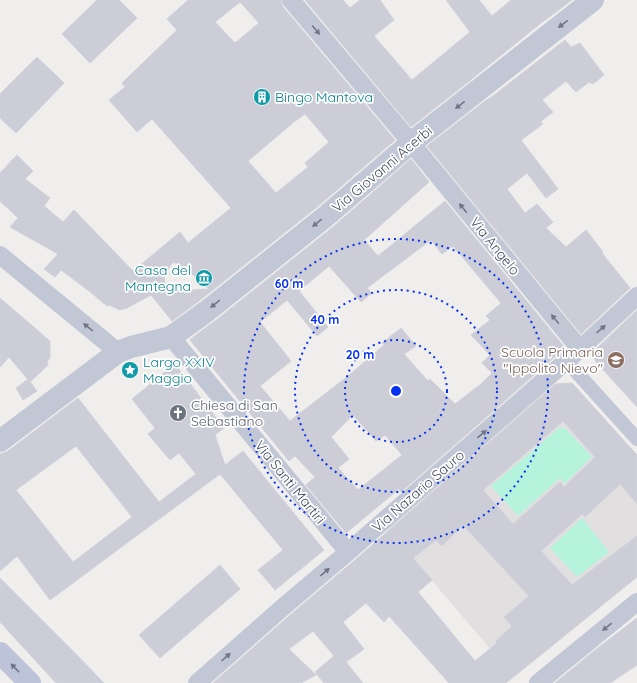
<svg xmlns="http://www.w3.org/2000/svg" width="637" height="683" viewBox="0 0 637 683" font-family="Quicksand,sans-serif">
<rect width="100%" height="100%" fill="#f0eeed"/>
<!-- education -->
<path fill="#e1dfdf" d="M 572,383 L 637,455 L 637,577 L 514,677 L 388,529 L 551,384 Z"/>
<!-- green -->
<path fill="#b5f3dd" d="M 559,428 L 565,428 L 592,457 L 565,483 L 560,478 L 518,516 L 491,486 Z
M 582,518 L 609,552 L 577,577 L 550,548 Z"/>
<!-- building -->
<path fill="#cccdd6" stroke="#d0d1da" fill-rule="evenodd" d="M 97,0 L 119,0 L 137,18 L 90,63 L 62,34 Z
M 188,0 L 281,0 L 283,7 L 395,140 L 317,207 L 199,301 L 172,321 L 151,295 L 127,308 L 120,310 L 109,305 L 107,306 L 89,291 L 61,270 L 55,277 L 44,269 L 58,254 L 10,227 L 18,218 L 0,201 L 0,173 L 17,155 L 33,171 L 25,179 L 50,198 L 44,206 L 63,222 L 74,210 L 133,271 L 180,232 L 188,243 L 231,208 L 152,119 L 137,132 L 109,100 L 125,87 L 122,83 L 177,30 L 167,19 ZM 240,2 L 259,23 L 235,43 L 215,22 ZM 305,114 L 329,142 L 305,163 L 308,167 L 276,193 L 248,161 L 274,139 L 294,122 ZM 173,262 L 184,267 L 209,289 L 176,291 L 165,288 L 164,276 L 166,272 Z
M 305,0 L 343,0 L 350,8 L 360,0 L 380,0 L 394,20 L 374,36 L 412,80 L 470,32 L 446,0 L 479,0 L 492,16 L 511,0 L 572,0 L 541,23 L 473,78 L 411,127 Z
M 565,40 L 571,47 L 580,43 L 604,75 L 593,84 L 589,82 L 576,92 L 566,81 L 542,100 L 553,112 L 540,122 L 543,124 L 521,140 L 558,189 L 546,198 L 527,173 L 507,189 L 525,213 L 537,204 L 553,222 L 546,228 L 566,247 L 586,230 L 603,252 L 602,253 L 630,288 L 581,334 L 427,146 L 489,98 L 489,99 Z
M 37,57 L 64,83 L 16,133 L 0,118 L 0,94 Z
M 411,159 L 429,182 L 364,240 L 378,256 L 445,201 L 565,348 L 401,492 L 399,489 L 346,533 L 306,485 L 315,477 L 295,456 L 289,461 L 190,340 L 197,334 L 215,321 L 333,227 ZM 431,240 L 442,254 L 453,246 L 501,303 L 486,316 L 490,320 L 471,335 L 490,355 L 482,363 L 492,373 L 481,384 L 455,404 L 430,379 L 428,381 L 404,354 L 416,346 L 401,328 L 382,343 L 384,345 L 348,376 L 290,421 L 260,386 L 291,361 L 260,322 L 287,300 L 317,336 L 328,327 L 299,291 L 329,266 L 361,302 L 372,293 L 367,288 ZM 353,415 L 376,441 L 385,435 L 402,455 L 358,490 L 338,468 L 349,459 L 331,437 Z
M 0,298 L 50,341 L 50,358 L 47,362 L 48,365 L 30,382 L 9,357 L 0,367 Z
M 637,310 L 637,407 L 596,362 L 594,358 L 594,351 Z
M 175,364 L 224,428 L 215,435 L 225,465 L 243,451 L 324,550 L 275,590 L 258,570 L 283,550 L 220,474 L 50,600 L 17,556 L 0,571 L 0,454 L 8,451 L 78,398 L 159,502 L 196,474 L 179,453 L 170,460 L 148,434 L 155,428 L 132,399 ZM 76,446 L 132,517 L 73,562 L 16,490 Z
M 28,379 L 37,391 L 23,400 L 16,388 Z
M 572,383 L 637,455 L 637,504 L 620,484 L 585,517 L 582,514 L 541,551 L 572,585 L 637,536 L 637,577 L 506,683 L 449,683 L 389,616 L 384,622 L 366,603 L 343,622 L 364,649 L 346,662 L 363,683 L 324,683 L 315,672 L 334,656 L 313,631 L 289,649 L 316,675 L 301,683 L 213,683 L 289,616 L 355,560 L 556,384 ZM 563,421 L 595,457 L 564,487 L 560,482 L 513,524 L 483,490 ZM 463,525 L 529,596 L 504,617 L 512,626 L 496,641 L 497,643 L 475,661 L 418,592 L 432,580 L 413,558 L 436,540 L 442,546 Z
M 220,565 L 240,589 L 160,658 L 139,635 Z
M 0,578 L 72,650 L 104,683 L 56,683 L 0,622 Z
M 637,618 L 637,665 L 610,683 L 555,683 L 594,651 Z"/>
<g fill="none" stroke-linecap="round" stroke-linejoin="round">
<!-- pedestrian -->
<path stroke="#c2c7d6" stroke-width="14" d="M 570,365 L 637,439"/>
<!-- minor -->
<path stroke="#c2c7d6" stroke-width="18" d="M 291,0 L 408,139 L 580,349
M 0,255 L 118,352
M 171,337 L 348,552
M 197,683 L 282,608 L 348,552 L 580,349 L 637,296
M 538,683 L 637,602"/>
<!-- tertiary -->
<path stroke="#c2c7d6" stroke-width="22" d="M 0,441 L 118,352 L 131,347 L 171,337 L 207,311 L 325,217 L 411,143 L 593,0"/>
<!-- secondary -->
<path stroke="#bdc3d9" stroke-width="22" d="M 0,653 L 30,683"/>
</g>
<!-- one-way arrows -->
<defs><path id="oneway-solid" d="M-6-.8H1V-3.2L6.5 0L1 3.2V.8H-6Z"/></defs>
<g fill="#6f7687">
<use href="#oneway-solid" transform="translate(563 24) rotate(142)"/>
<use href="#oneway-solid" transform="translate(316 30) rotate(50)"/>
<use href="#oneway-solid" transform="translate(460 105) rotate(142)"/>
<use href="#oneway-solid" transform="translate(463 208) rotate(-129)"/>
<use href="#oneway-solid" transform="translate(317 223) rotate(141)"/>
<use href="#oneway-solid" transform="translate(215 304) rotate(141)"/>
<use href="#oneway-solid" transform="translate(555 319) rotate(-129)"/>
<use href="#oneway-solid" transform="translate(88 327) rotate(-141)"/>
<use href="#oneway-solid" transform="translate(601 329) rotate(-42)"/>
<use href="#oneway-solid" transform="translate(482 434) rotate(-41)"/>
<use href="#oneway-solid" transform="translate(325 572) rotate(-40)"/>
<use href="#oneway-solid" transform="translate(607 627) rotate(141)"/>
<use href="#oneway-solid" transform="translate(226 657) rotate(-42)"/>
</g>
<use fill="#6e7488" href="#oneway-solid" transform="translate(15 668) rotate(-134)"/>
<!-- distance rings -->
<g fill="none" stroke="#0531f2" stroke-width="2" stroke-dasharray="2 4">
<circle cx="396" cy="391" r="51"/>
<circle cx="396" cy="391" r="101"/>
<circle cx="396" cy="391" r="152"/>
</g>
<!-- icons -->
<defs>
<g id="building-disc" transform="scale(0.9)"><circle r="9.5" fill="#0f9aa8" stroke="#fff"/><path d="M-4-6H4V6H1V3H-1V6H-4ZM-2.5-4.3h1.7v1.8h-1.7ZM.8-4.3h1.7v1.8H.8ZM-2.5-1h1.7V.8h-1.7ZM.8-1h1.7V.8H.8Z" fill="#fff"/></g>
<g id="museum-disc" transform="scale(0.9)"><circle r="9.5" fill="#0f9aa8" stroke="#fff"/><path d="M0-6L6-3V-2H-6V-3ZM-5-1h2V3h-2ZM-1-1h2V3h-2ZM3-1h2V3H3ZM-6 4H6V6H-6Z" fill="#fff"/></g>
<g id="school-disc" transform="scale(0.9)"><circle r="9.5" fill="#8d6e63" stroke="#fff"/><path d="M0-5L7-2L0 1L-7-2ZM-4 1L0 2.5L4 1V4Q0 6-4 4Z" fill="#fff"/></g>
<g id="sight-disc" transform="scale(0.9)"><circle r="9.5" fill="#0f9aa8" stroke="#fff"/><path d="M0-6L1.8-2.2L6-1.7L2.9 1.2L3.7 5.4L0 3.3L-3.7 5.4L-2.9 1.2L-6-1.7L-1.8-2.2Z" fill="#fff"/></g>
<g id="church-disc" transform="scale(0.9)"><circle r="9.5" fill="#6b7280" stroke="#fff"/><path d="M-1.2-6h2.4v3.5h3.3v2.4h-3.3V6h-2.4V-.1h-3.3v-2.4h3.3Z" fill="#fff"/></g>
</defs>
<g fill-rule="evenodd">
<use href="#building-disc" x="262" y="97"/>
<use href="#museum-disc" x="204" y="278"/>
<use href="#school-disc" x="616" y="360"/>
<use href="#sight-disc" x="130" y="370"/>
<use href="#church-disc" x="178" y="413"/>
</g>
<g text-anchor="middle" dominant-baseline="central" stroke-width="3.5" stroke-linejoin="round" paint-order="stroke">
<!-- culture labels -->
<g font-size="14" fill="#0d838f" stroke="#fff" text-anchor="start">
<text x="275" y="97">Bingo Mantova</text>
<text x="191" y="270" text-anchor="end">Casa del<tspan x="191" dy="16">Mantegna</tspan></text>
<text x="143" y="362">Largo XXIV<tspan x="143" dy="16">Maggio</tspan></text>
</g>
<!-- street labels -->
<g font-size="14" fill="#434a5d" stroke="#fff">
<text transform="translate(382 169) rotate(-40)">Via Giovanni Acerbi</text>
<text transform="translate(495 246) rotate(51)">Via Angelo</text>
<text transform="translate(290 482) rotate(51)">Via Santi Martiri</text>
<text transform="translate(418 491) rotate(-41)">Via Nazario Sauro</text>
</g>
<!-- education labels -->
<g font-size="14" fill="#785e54" stroke="#fff" text-anchor="end">
<text x="603" y="352">Scuola Primaria<tspan x="603" dy="16">"Ippolito Nievo"</tspan></text>
</g>
<!-- worship labels -->
<g font-size="14" fill="#5b616d" stroke="#fff" text-anchor="start">
<text x="191" y="405">Chiesa di San<tspan x="191" dy="16">Sebastiano</tspan></text>
</g>
</g>
<circle cx="396" cy="391" r="6" fill="#0531f2" stroke="#fff" stroke-width="2"/>
<g font-size="12" text-anchor="middle" font-weight="bold" fill="#0531f2" stroke="#fff" stroke-width="3.5" stroke-linejoin="round" paint-order="stroke">
<text x="289" y="288">60 m</text>
<text x="325" y="324">40 m</text>
<text x="360" y="359">20 m</text>
</g>
</svg>
